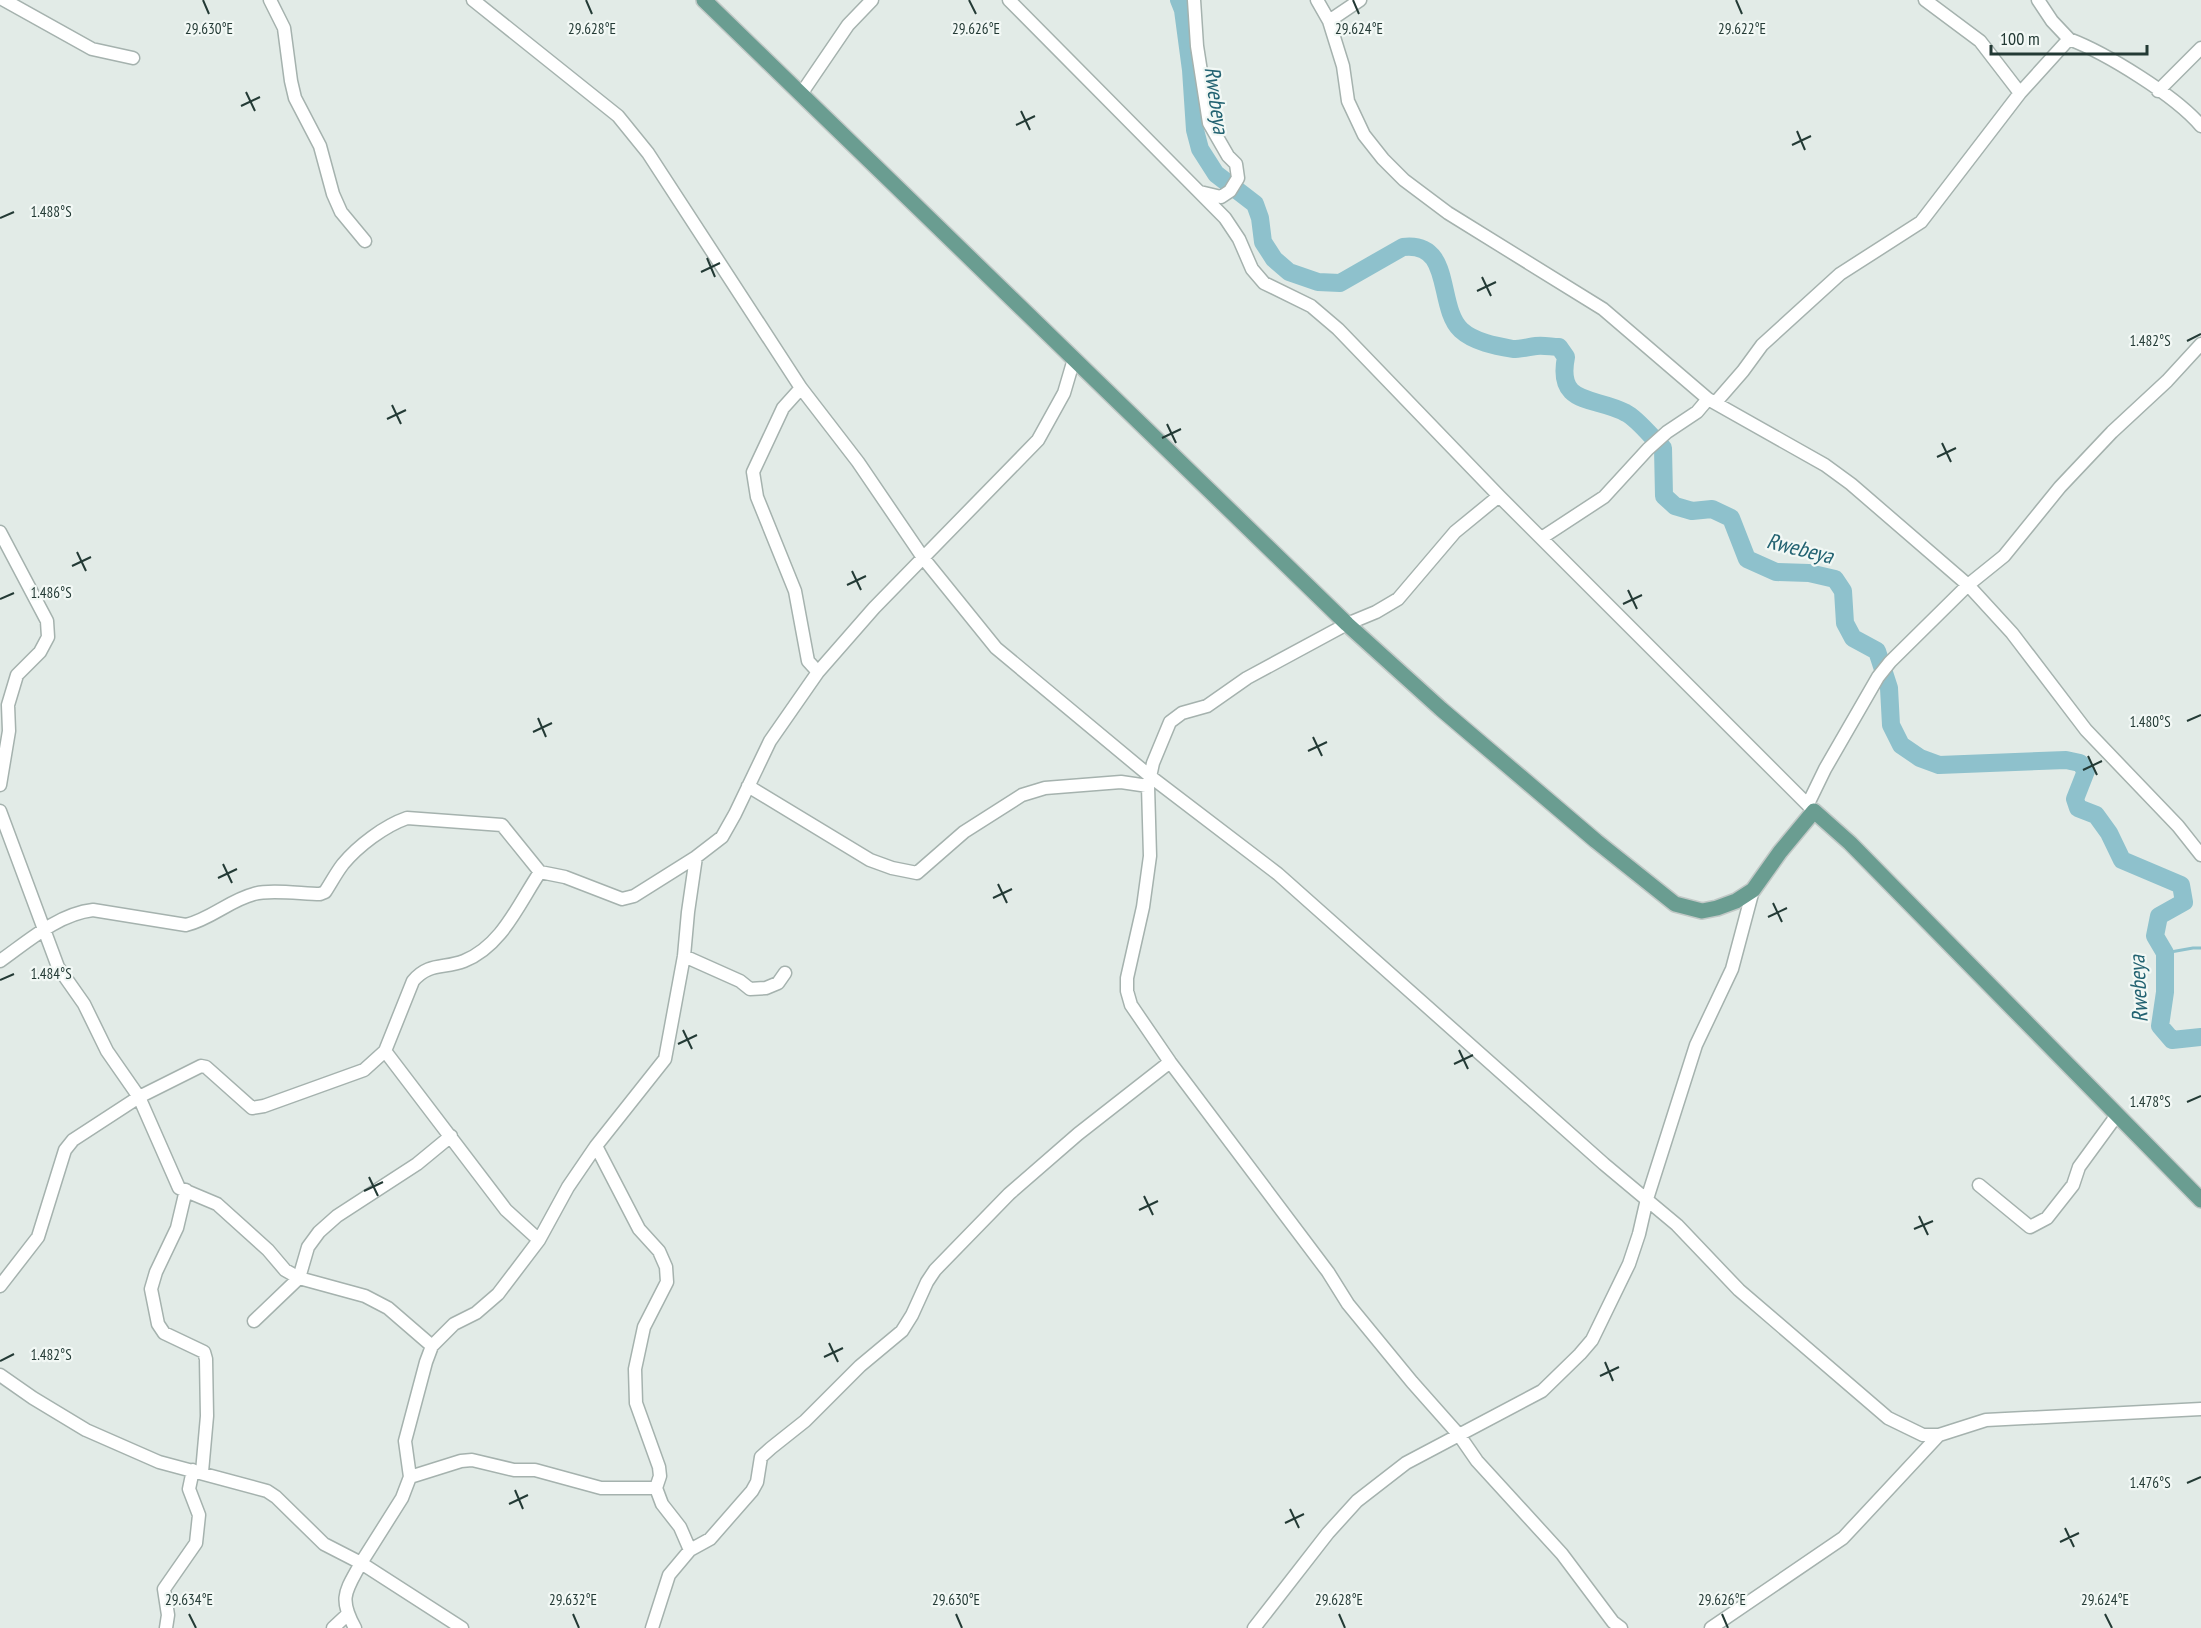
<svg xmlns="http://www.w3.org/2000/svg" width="2201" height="1628" viewBox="0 0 2201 1628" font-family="'PT Sans Narrow',sans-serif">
<rect width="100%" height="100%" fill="#e2ebe7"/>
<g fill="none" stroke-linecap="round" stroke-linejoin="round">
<!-- stream -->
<path stroke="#8ec1cc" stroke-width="3" d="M 2165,953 L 2193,948 L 2201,948"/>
<!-- river -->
<path stroke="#8ec1cc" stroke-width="18" d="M 1179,0 L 1183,10 L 1191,70 L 1195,130 L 1200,149 L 1216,174 L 1255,204 L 1260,218 L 1263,242 L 1274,259 L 1289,272 L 1318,282 L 1340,283 L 1403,247 C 1454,241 1436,306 1461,330 C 1474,342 1496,346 1513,349 C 1520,349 1528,347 1536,346 C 1544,345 1552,347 1559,347 L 1566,357 C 1556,407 1595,396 1626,413 C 1638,419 1653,439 1663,448 L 1664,496 L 1675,506 L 1692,511 L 1712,509 L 1731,518 L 1747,559 L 1776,572 L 1809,573 L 1835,579 L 1843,591 L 1845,623 L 1853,638 L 1877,651 L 1889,688 L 1891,725 L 1901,745 L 1920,758 L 1939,765 L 2066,760 L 2080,763 L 2086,771 L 2075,799 L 2078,808 L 2096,815 L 2109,833 L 2122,860 L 2181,885 L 2184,902 L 2159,916 L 2155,936 L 2165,953 L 2165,992 L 2160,1026 L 2172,1040 L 2201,1037"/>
<!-- minor casing -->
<g stroke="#a5b2ae" stroke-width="15">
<path id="minor" d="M 4,0 L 92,49 L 133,58
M 270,0 L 284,28 L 291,81 L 295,98 L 320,146 L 333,194 L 341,212 L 365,241
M 473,0 L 618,116 L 648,153 L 801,388 L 858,462 L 924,559 L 996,648 L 1151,777 L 1278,874 L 1604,1164 L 1677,1225 L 1739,1290 L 1888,1418 L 1923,1435 L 1939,1435 L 1986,1420 L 2201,1409
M 1009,0 L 1225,218 L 1239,239 L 1252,269 L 1264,283 L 1311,306 L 1338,329 L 1499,496 L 1814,811
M 1194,0 L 1197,46 L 1209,123 L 1228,156 L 1236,164 L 1238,178 L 1230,191 L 1221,197 L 1200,192
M 1317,0 L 1329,21 L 1343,66 L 1348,101 L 1364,135 L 1383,159 L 1404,180 L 1448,213 L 1603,309 L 1708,399 L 1825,465 L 1851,484 L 1968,585 L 2012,633 L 2086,730 L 2178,826 L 2201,855
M 1925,0 L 1980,41 L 2020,93
M 2038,0 L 2052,21 L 2069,39
M 1329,21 L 1360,0
M 2158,91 L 2201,48
M 801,94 L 848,25 L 872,0
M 801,388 L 783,408 L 753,472 L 757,497 L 795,591 L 808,661 L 818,672
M 1716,402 L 1743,371 L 1762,345 L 1840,274 L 1921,222 L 2020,93 L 2069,39 C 2106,53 2176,96 2201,126
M 1499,496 L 1455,532 L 1398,599 L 1376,612 L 1347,624 L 1247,678 L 1207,706 L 1182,713 L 1170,722 L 1153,763 L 1148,786 L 1150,856 L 1143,907 L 1127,978 L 1127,991 L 1131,1005 L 1170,1062 L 1328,1272 L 1348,1304 L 1412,1382 L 1459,1435 L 1477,1461 L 1562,1554 L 1613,1622 L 1621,1628
M 0,532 L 47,621 L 48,637 L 40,652 L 17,675 L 8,705 L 9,731 L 0,785
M 1543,537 L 1604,497 L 1648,449 L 1667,432 L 1697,412 L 1708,399
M 748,786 L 870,860 L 892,868 L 917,873 L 964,832 L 1022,795 L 1045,788 L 1121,782 L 1148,786
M 1808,804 L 1825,769 L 1878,677 L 1890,662 L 1968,585 L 2004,556 L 2060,487 L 2112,432 L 2167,381 L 2201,344
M 0,811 L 58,967 L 84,1004 L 107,1051 L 139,1097 L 179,1188 L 217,1204 L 268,1250 L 285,1270 L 299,1278 L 365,1296 L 388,1308 L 432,1346
M 684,956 L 740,981 L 750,989 L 766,988 L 778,983 L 785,973
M 0,961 C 27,942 58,914 93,910 L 186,925 C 211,919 230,900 254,894 C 269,889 303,894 320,894 L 325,892 C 331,883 336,873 343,864 C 358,846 384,826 407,818 L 502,825 L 540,872 L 565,877 L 622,899 L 634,896 L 696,857
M 385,1051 L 506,1210 L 539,1240
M 596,1146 L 639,1229 L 659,1251 L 666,1267 L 667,1282 L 644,1327 L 635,1369 L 636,1403 L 659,1467 L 660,1476 L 656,1488 L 662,1504 L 680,1527 L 690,1550 L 669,1575 L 652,1628
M 1979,1185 L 2030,1227 L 2047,1218 L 2073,1185 L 2079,1167 L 2117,1115
M 186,1190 L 177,1228 L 156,1272 L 151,1289 L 158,1324 L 164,1333 L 204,1352 L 206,1359 L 207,1416 L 202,1472
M 0,1286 L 38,1237 L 65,1150 L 73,1140 L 139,1097 L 201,1066 L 206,1067 L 252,1108 L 264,1106 L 364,1070 L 385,1051 L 413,981 C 429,962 444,969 464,961 C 502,946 519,903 540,872
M 254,1321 L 299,1278 L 308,1247 L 319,1232 L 337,1216 L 417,1164 L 451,1136
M 0,1375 L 33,1398 L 86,1430 L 159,1462 L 267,1491 L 276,1497 L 324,1544 L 361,1563 C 346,1591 338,1597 355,1628
M 410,1477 L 461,1461 L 472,1460 L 514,1470 L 535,1470 L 601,1488 L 656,1488
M 690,1550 L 710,1539 L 752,1491 L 757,1482 L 761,1457 L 771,1448 L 805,1421 L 860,1366 L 902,1331 L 912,1315 L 927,1282 L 935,1270 L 1009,1194 L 1078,1134 L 1170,1062
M 166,1628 L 168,1615 L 164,1589 L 196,1543 L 199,1515 L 189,1489 L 193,1470
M 333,1628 L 348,1614
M 462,1628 L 361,1563 L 402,1498 L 410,1477 L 405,1441 L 426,1362 L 432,1346 L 454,1324 L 476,1313 L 498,1294 L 539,1240 L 568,1187 L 596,1146 L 665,1059 L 684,956 L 688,912 L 696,857 L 722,837 L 735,814 L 770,741 L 818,672 L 874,608 L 1038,440 L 1064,393 L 1074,359
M 1254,1628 L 1328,1533 L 1357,1501 L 1406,1463 L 1542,1391 L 1580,1354 L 1592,1340 L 1629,1264 L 1639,1234 L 1647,1199 L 1696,1045 L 1732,969 L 1753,890
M 1711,1628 L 1843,1538 L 1939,1435"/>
</g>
<!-- major casing -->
<g stroke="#c1c8c6" stroke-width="18">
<path id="major" d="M 704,0 L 1347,624 L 1441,709 L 1596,841 L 1675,904 L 1702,911 L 1717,908 L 1736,901 L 1753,890 L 1780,852 L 1814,811 L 1850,843 L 2201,1200"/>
</g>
<!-- minor -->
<use href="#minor" stroke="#fff" stroke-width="12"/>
<!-- major -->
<use href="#major" stroke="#6a9d91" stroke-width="15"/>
</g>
<!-- ticks -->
<path fill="none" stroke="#233a35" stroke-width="2" d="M 203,0 L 209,14M 586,0 L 592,14M 969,0 L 976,14M 1353,0 L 1359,14M 1736,0 L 1742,14M 246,92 L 255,111M 241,106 L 260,97M 1021,111 L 1030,130M 1016,125 L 1035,116M 1797,131 L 1805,150M 1792,145 L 1811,136M 0,218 L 14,212M 707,258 L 715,277M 701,272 L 720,263M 1482,277 L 1491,296M 1477,291 L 1496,282M 2187,341 L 2201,334M 392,405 L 401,424M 387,419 L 406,410M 1167,424 L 1176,443M 1162,438 L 1181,429M 1942,443 L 1951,462M 1937,457 L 1956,448M 77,552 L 86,571M 72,566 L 91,557M 852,571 L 861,590M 847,585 L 866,576M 1628,590 L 1637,609M 0,599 L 14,593M 1623,604 L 1642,595M 538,718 L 546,737M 2187,721 L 2201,715M 533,732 L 552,723M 1313,737 L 1322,756M 1308,751 L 1327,742M 2088,756 L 2097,775M 2083,770 L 2102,761M 223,864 L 232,883M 218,878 L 237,869M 998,884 L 1007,903M 993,898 L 1012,889M 1773,903 L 1782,922M 1768,917 L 1787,908M 0,980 L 14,974M 683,1030 L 692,1049M 678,1044 L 697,1035M 1459,1050 L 1468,1069M 1454,1064 L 1473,1055M 2187,1102 L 2201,1096M 369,1177 L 378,1196M 364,1191 L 383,1182M 1144,1196 L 1153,1215M 1139,1210 L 1158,1201M 1919,1216 L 1928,1235M 1914,1229 L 1933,1221M 829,1343 L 838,1362M 824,1357 L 843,1348M 0,1361 L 14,1354M 1605,1362 L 1613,1381M 1600,1376 L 1619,1367M 2187,1483 L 2201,1477M 515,1490 L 523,1509M 509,1504 L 528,1495M 1290,1509 L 1299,1528M 1285,1523 L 1304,1514M 2065,1528 L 2074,1547M 2060,1542 L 2079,1533M 189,1614 L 196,1628M 573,1614 L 579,1628M 956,1614 L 962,1628M 1339,1614 L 1345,1628M 1722,1614 L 1728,1628M 2105,1614 L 2112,1628"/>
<g text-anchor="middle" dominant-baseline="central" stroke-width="4.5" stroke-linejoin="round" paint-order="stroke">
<!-- water labels -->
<g font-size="22" font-style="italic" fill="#226271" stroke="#f2f8f5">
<text transform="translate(1217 100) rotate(82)">Rwebeya</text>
<text transform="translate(1800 548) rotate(14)">Rwebeya</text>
<text transform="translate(2138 989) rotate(-93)">Rwebeya</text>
</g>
</g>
<g font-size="15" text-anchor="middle" fill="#233a35" stroke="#f2f8f5" stroke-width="4.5" stroke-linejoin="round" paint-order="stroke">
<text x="209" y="34">29.630°E</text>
<text x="592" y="34">29.628°E</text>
<text x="976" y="34">29.626°E</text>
<text x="1359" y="34">29.624°E</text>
<text x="1742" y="34">29.622°E</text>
<text x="51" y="217">1.488°S</text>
<text x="2150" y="346">1.482°S</text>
<text x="51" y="598">1.486°S</text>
<text x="2150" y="727">1.480°S</text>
<text x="51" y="979">1.484°S</text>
<text x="2150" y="1107">1.478°S</text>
<text x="51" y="1360">1.482°S</text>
<text x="2150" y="1488">1.476°S</text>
<text x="189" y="1605">29.634°E</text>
<text x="573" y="1605">29.632°E</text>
<text x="956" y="1605">29.630°E</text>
<text x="1339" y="1605">29.628°E</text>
<text x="1722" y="1605">29.626°E</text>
<text x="2105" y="1605">29.624°E</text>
</g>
<!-- scale -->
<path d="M1991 45v9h156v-9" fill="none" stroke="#233a35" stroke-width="3"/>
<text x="2000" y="45" font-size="18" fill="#233a35" stroke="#f2f8f5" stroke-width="4.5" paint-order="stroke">100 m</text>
</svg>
